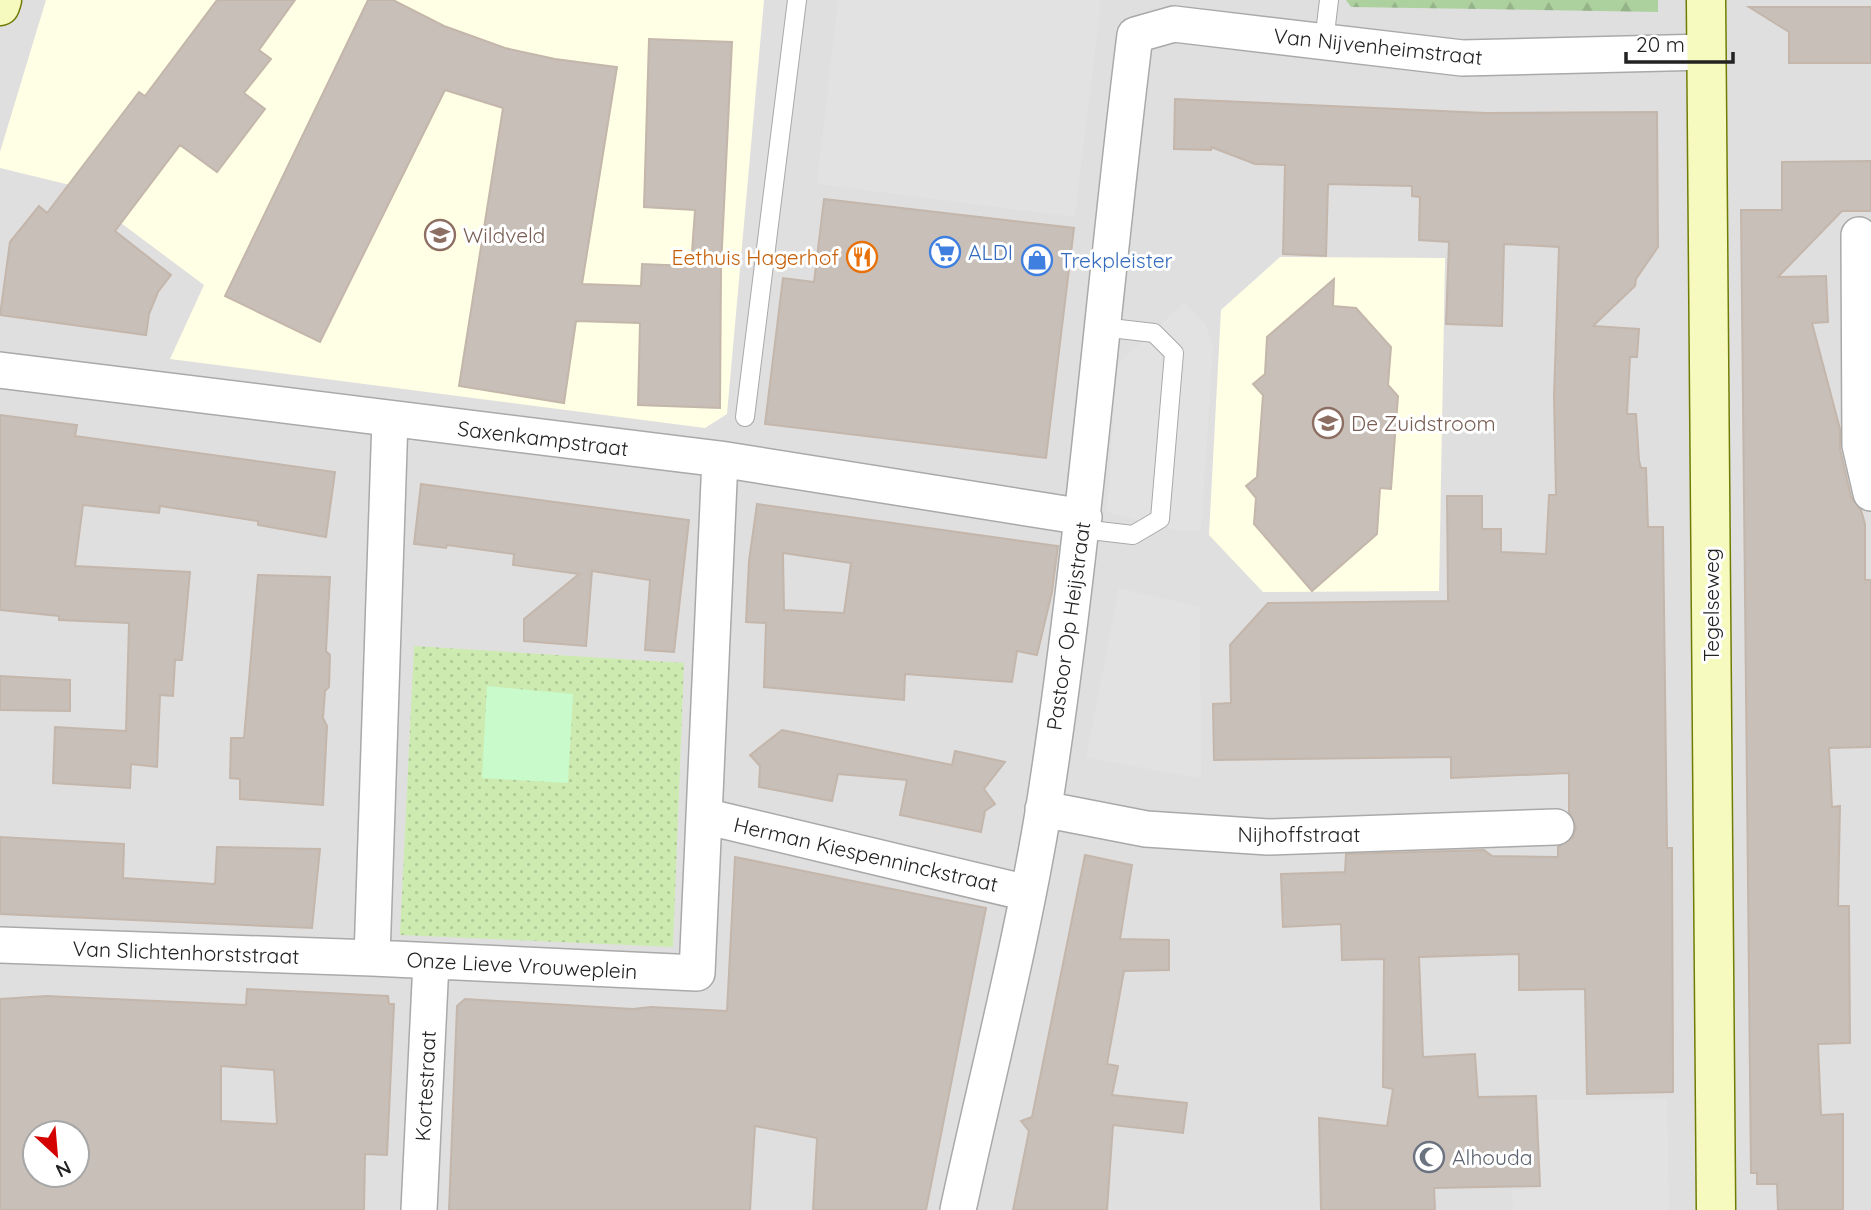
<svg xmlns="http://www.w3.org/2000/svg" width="1871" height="1210" viewBox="0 0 1871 1210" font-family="Quicksand,sans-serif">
<defs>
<pattern id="grass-dots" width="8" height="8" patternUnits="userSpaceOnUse" patternTransform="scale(1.75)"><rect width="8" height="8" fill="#cdebb0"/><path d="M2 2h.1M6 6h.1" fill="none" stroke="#b0c997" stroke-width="1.8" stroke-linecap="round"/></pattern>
<pattern id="forest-firs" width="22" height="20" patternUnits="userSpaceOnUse" patternTransform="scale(1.75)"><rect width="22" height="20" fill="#add19e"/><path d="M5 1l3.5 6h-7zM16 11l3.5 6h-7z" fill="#95b388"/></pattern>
</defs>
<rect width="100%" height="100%" fill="#f2efe9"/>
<!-- residential -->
<path fill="#e0dfdf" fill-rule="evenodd" d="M 0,0 L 1871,0 L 1871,1210 L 0,1210 ZM 35,1133 L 77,1133 L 77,1175 L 35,1175 Z"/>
<!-- education -->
<path fill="#ffffe5" d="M 46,0 L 764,0 L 727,414 L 705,428 L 170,359 L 204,285 L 70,185 L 0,168 L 0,152 Z
M 1280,257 L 1445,258 L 1439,591 L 1263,592 L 1209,535 L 1221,310 Z"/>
<!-- grass -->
<path fill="url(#grass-dots)" d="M 414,646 L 684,663 L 673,947 L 400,935 Z"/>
<!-- forest -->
<path fill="url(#forest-firs)" d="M 1346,0 L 1658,0 L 1658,12 L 1351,7 Z"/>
<!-- park -->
<path fill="#c8facc" d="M 487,686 L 573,694 L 568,783 L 482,778 Z"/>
<!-- parking -->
<path fill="#e2e2e2" d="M 838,0 L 1101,0 L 1075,217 L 817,184 Z
M 1184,303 L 1205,323 L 1213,347 L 1201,531 L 1179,531 L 1107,512 L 1117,364 Z
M 1119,588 L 1200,607 L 1201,778 L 1086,758 Z
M 1667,1099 L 1669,1210 L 1513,1210 L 1512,1190 L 1541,1188 L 1538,1100 Z"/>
<!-- building -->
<path fill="#c7bfb8" stroke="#c4b6ab" stroke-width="2" fill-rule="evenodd" d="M 217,0 L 295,0 L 259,50 L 271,59 L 244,93 L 265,109 L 217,172 L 180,145 L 115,231 L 171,275 L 158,292 L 149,314 L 146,335 L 0,315 L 10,242 L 39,206 L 47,213 L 139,92 L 145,96 Z
M 368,0 L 393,0 L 444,26 L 505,48 L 555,59 L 617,67 L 582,284 L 641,286 L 642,264 L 691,266 L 695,210 L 644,207 L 649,39 L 732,42 L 721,267 L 720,408 L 638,405 L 640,323 L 576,321 L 564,403 L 459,386 L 503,108 L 445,90 L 320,342 L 225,296 Z
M 1749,7 L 1871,7 L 1871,63 L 1789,63 L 1789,32 Z
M 1175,99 L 1486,113 L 1657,112 L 1658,247 L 1636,279 L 1635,286 L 1593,326 L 1639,329 L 1637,357 L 1630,357 L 1627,414 L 1636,414 L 1639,460 L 1641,468 L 1646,468 L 1648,527 L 1663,527 L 1667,848 L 1672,848 L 1673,1092 L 1587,1094 L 1585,989 L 1519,990 L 1519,954 L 1419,957 L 1423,1057 L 1475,1054 L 1478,1097 L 1536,1096 L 1540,1186 L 1434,1188 L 1435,1210 L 1321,1210 L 1319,1118 L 1387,1126 L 1393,1089 L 1383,1087 L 1384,959 L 1342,960 L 1341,924 L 1283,927 L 1281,874 L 1345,872 L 1346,854 L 1484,850 L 1492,856 L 1558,857 L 1558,847 L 1573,837 L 1576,827 L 1569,812 L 1569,773 L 1451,778 L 1451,757 L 1214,760 L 1213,704 L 1231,703 L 1230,645 L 1268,603 L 1448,601 L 1447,496 L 1482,496 L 1482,529 L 1501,529 L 1501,552 L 1546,554 L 1549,495 L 1556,495 L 1554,396 L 1559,247 L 1504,244 L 1502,326 L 1446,324 L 1449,242 L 1419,240 L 1420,197 L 1412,196 L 1412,186 L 1328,184 L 1326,256 L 1283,254 L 1285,165 L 1255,164 L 1211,147 L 1211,150 L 1174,149 Z
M 1871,161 L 1871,211 L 1842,211 L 1778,277 L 1826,276 L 1828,322 L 1812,323 L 1840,429 L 1840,449 L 1851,497 L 1861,510 L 1865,524 L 1865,580 L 1871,580 L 1871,747 L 1829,748 L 1832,807 L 1840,806 L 1838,906 L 1849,906 L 1850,1043 L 1818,1044 L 1821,1115 L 1843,1114 L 1843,1210 L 1778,1210 L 1777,1184 L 1757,1184 L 1757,1173 L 1751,1173 L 1741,210 L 1782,210 L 1782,162 Z
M 824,199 L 1074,228 L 1046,458 L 765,424 L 783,278 L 814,282 Z
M 1334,279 L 1333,306 L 1356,308 L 1391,347 L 1388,385 L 1398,396 L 1391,489 L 1380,488 L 1377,534 L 1312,591 L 1254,524 L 1256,498 L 1246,486 L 1257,477 L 1263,395 L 1253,384 L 1265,374 L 1267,337 Z
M 0,415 L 77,425 L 75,436 L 335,472 L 326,537 L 258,525 L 258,521 L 160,506 L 159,513 L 83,505 L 75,566 L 190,572 L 182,660 L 175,660 L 173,696 L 160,695 L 157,767 L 131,764 L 130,788 L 53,783 L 55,727 L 126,731 L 129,623 L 59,620 L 59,616 L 0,610 Z
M 421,484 L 689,520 L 674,652 L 645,650 L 650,580 L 592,571 L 586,646 L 524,641 L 524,619 L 579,574 L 513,565 L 514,554 L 447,545 L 446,548 L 414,544 Z
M 757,504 L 1058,546 L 1052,592 L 1037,655 L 1017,651 L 1012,682 L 905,674 L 904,700 L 764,687 L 766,623 L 746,622 L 749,561 ZM 783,553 L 851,563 L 844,613 L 784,610 Z
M 258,575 L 330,577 L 326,651 L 330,655 L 329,687 L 325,691 L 324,705 L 323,718 L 327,726 L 323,805 L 240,799 L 240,779 L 230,778 L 231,738 L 244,738 Z
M 0,676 L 70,680 L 70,711 L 0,710 Z
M 782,730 L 952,765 L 955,751 L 1005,762 L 984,789 L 995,804 L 985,811 L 981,832 L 900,815 L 907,780 L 838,774 L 832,801 L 759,787 L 760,766 L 750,755 Z
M 0,837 L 124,844 L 123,878 L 215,884 L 217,847 L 320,849 L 312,928 L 0,914 Z
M 1085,855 L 1132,865 L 1120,939 L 1169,940 L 1169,970 L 1124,971 L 1107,1064 L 1118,1066 L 1112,1095 L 1187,1103 L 1183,1133 L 1113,1125 L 1107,1210 L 1013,1210 L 1029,1131 L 1021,1121 L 1032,1117 Z
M 735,857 L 986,908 L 926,1210 L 813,1210 L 817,1138 L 755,1126 L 750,1210 L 449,1210 L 457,1006 L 465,999 L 633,1009 L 651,1007 L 727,1011 Z
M 247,989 L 388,996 L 389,1004 L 394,1004 L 387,1155 L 365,1154 L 364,1210 L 0,1210 L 0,999 L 46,996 L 246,1005 ZM 221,1066 L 274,1070 L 277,1124 L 221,1121 ZM 35,1133 L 77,1133 L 77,1175 L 35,1175 Z"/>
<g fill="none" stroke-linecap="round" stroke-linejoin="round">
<!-- lane casing -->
<g stroke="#a9a9a9" stroke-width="20">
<path id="lane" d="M 1324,42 L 1329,0
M 745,417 L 797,0
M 1082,529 L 1133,535 L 1160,519 L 1174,353 L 1154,333 L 1102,327"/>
</g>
<!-- street casing -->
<g stroke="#a9a9a9" stroke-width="38">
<path id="street" d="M 1859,235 L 1860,445 L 1871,493
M 0,370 L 720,459 L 1084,517
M 390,419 L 372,958 L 697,973 L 720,459
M 1043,809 L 1146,829 L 1268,837 L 1556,827
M 704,816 L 1027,893
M 0,945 L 372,958
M 419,1210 L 431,962
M 958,1210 C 987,1076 1022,942 1044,807 C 1084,551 1103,292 1135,35 L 1174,24 L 1462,58 L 1707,52"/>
</g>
<!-- secondary casing -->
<g stroke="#707d05" stroke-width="41">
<path id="secondary" d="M 1706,0 L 1716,1210
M 0,6 L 2,0"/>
</g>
<!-- lane -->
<use href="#lane" stroke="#fff" stroke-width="18"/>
<!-- street -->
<use href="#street" stroke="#fff" stroke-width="35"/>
<!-- secondary -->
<use href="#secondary" stroke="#f7fabf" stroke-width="38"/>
</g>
<!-- icons -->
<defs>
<g id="school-ring" transform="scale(1.575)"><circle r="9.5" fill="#fff" stroke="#8d6e63" stroke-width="1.5"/><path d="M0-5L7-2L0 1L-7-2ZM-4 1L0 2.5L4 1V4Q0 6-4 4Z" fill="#8d6e63"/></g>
<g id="supermarket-ring" transform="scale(1.575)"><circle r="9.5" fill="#fff" stroke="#3f7fe0" stroke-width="1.5"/><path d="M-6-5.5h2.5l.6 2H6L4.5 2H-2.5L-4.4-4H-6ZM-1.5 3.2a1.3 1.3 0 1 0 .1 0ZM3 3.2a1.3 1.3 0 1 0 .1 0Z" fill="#3f7fe0"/></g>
<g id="restaurant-ring" transform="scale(1.575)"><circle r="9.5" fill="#fff" stroke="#e8710a" stroke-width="1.5"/><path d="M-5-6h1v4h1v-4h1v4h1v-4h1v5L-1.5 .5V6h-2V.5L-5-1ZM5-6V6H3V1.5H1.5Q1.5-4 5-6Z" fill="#e8710a"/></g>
<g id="shop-ring" transform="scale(1.575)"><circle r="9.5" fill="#fff" stroke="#3f7fe0" stroke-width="1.5"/><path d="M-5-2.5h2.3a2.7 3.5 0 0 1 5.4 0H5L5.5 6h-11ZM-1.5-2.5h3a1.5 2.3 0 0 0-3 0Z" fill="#3f7fe0"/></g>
<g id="mosque-ring" transform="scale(1.575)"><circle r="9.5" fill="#fff" stroke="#6b7280" stroke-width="1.5"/><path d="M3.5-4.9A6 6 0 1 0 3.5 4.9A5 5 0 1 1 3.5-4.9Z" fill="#6b7280"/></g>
</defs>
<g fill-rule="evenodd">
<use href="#school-ring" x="440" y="235"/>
<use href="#supermarket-ring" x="945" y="252"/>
<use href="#restaurant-ring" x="862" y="257"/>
<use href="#shop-ring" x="1037" y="260"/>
<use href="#school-ring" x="1328" y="423"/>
<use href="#mosque-ring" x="1429" y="1157"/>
</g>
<g text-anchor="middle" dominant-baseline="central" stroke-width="6" stroke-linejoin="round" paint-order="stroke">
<!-- street labels -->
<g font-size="21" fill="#222" stroke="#fff">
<text transform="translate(1378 46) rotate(6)">Van Nijvenheimstraat</text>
<text transform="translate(543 438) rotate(7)">Saxenkampstraat</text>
<text transform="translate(1711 605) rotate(-90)">Tegelseweg</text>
<text transform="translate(1068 626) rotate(-82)">Pastoor Op Heijstraat</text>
<text x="1299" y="834">Nijhoffstraat</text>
<text transform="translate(866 854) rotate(13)">Herman Kiespenninckstraat</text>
<text transform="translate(186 952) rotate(2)">Van Slichtenhorststraat</text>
<text transform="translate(522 965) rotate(3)">Onze Lieve Vrouweplein</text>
<text transform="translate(425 1086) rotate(-87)">Kortestraat</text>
</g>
<!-- education labels -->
<g font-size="21" fill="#785e54" stroke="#fff" text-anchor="start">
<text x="463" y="235">Wildveld</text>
<text x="1351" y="423">De Zuidstroom</text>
</g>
<!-- shop labels -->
<g font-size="21" fill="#366cbe" stroke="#fff" text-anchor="start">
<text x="968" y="252">ALDI</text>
<text x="1060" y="260">Trekpleister</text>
</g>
<!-- food labels -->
<g font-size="21" fill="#c56008" stroke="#fff" text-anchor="end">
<text x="839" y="257">Eethuis Hagerhof</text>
</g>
<!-- worship labels -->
<g font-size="21" fill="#5b616d" stroke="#fff" text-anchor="start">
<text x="1452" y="1157">Alhouda</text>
</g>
</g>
<!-- north arrow -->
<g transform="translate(56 1154) rotate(154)"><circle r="33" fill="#ffffff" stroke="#a7a7a7" stroke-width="2"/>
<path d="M0-5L12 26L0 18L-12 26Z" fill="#d40000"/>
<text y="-10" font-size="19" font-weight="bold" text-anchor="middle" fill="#222222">N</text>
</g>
<!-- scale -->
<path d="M1626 52v10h107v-10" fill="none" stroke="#222222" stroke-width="3.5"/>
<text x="1636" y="52" font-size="21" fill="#222222" stroke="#ffffff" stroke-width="5" paint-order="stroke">20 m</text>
</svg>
